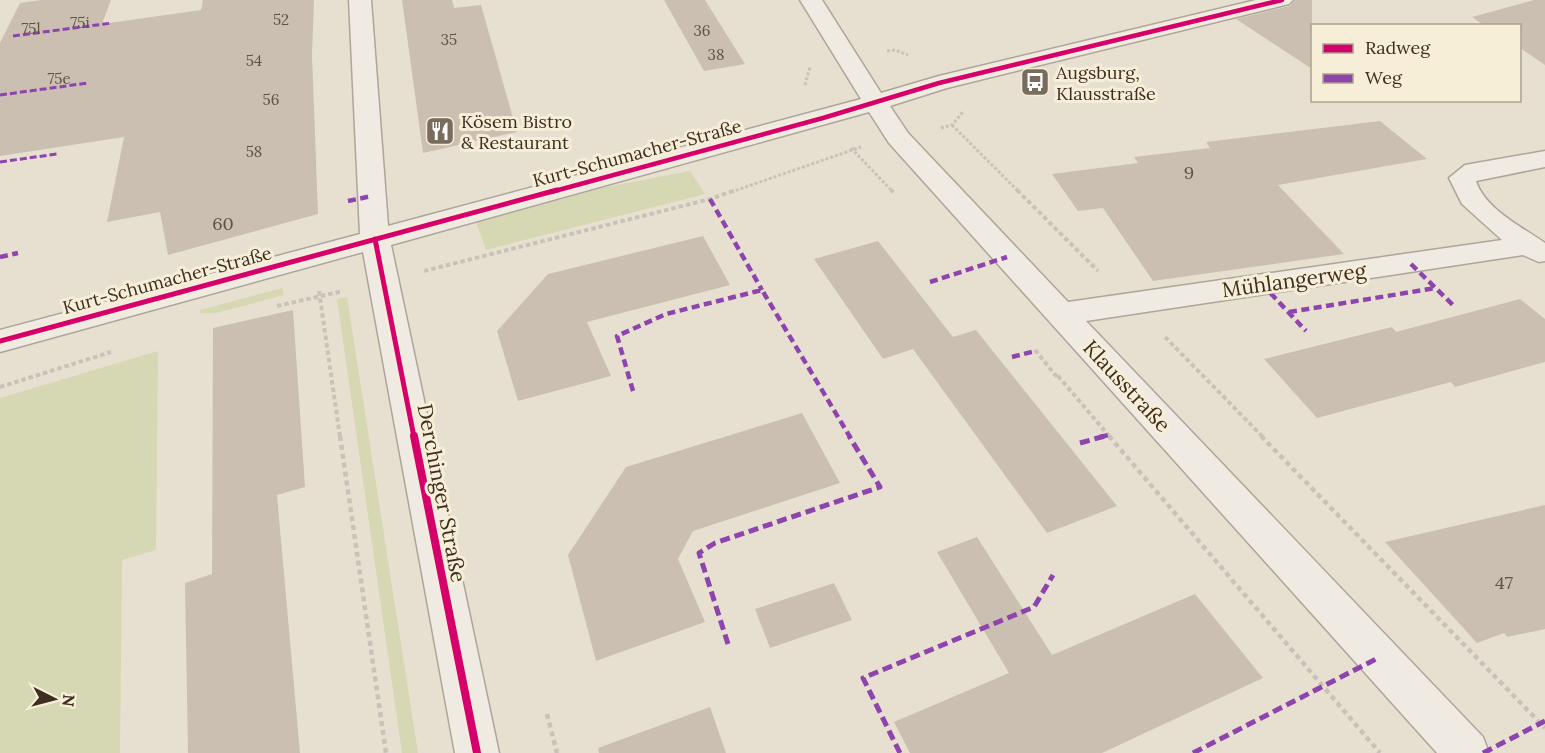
<svg xmlns="http://www.w3.org/2000/svg" width="1545" height="753" viewBox="0 0 1545 753" font-family="Lora,serif">
<rect width="100%" height="100%" fill="#e7e0d1"/>
<!-- green -->
<path fill="#d6d7b3" d="M 690,171 L 705,194 L 486,250 L 476,222 L 601,188 Z
M 282,288 L 284,295 L 216,313 L 200,313 L 200,310 Z
M 347,297 L 418,753 L 402,753 L 337,299 Z
M 158,351 L 156,550 L 122,560 L 120,753 L 0,753 L 0,398 Z"/>
<!-- building -->
<path fill="#cbbfb2" d="M 41,0 L 111,0 L 102,24 L 201,10 L 203,0 L 314,0 L 312,55 L 318,214 L 168,255 L 160,212 L 107,222 L 124,137 L 0,156 L 0,43 L 20,3 Z
M 402,0 L 452,0 L 454,8 L 481,5 L 517,132 L 423,153 Z
M 664,0 L 705,0 L 745,64 L 704,71 Z
M 1295,0 L 1312,0 L 1312,69 L 1236,19 L 1290,6 Z
M 1534,0 L 1545,0 L 1545,65 L 1520,48 L 1520,26 L 1485,26 L 1472,17 Z
M 1380,121 L 1427,159 L 1278,185 L 1344,254 L 1153,281 L 1103,208 L 1078,211 L 1052,174 L 1138,163 L 1134,157 L 1210,148 L 1206,142 Z
M 703,236 L 730,285 L 587,322 L 611,376 L 518,401 L 497,331 L 548,274 Z
M 878,241 L 953,337 L 976,330 L 1117,506 L 1047,533 L 913,349 L 883,359 L 814,259 Z
M 1520,299 L 1545,319 L 1545,362 L 1455,387 L 1451,382 L 1317,418 L 1264,359 L 1392,327 L 1396,332 Z
M 293,310 L 305,487 L 277,495 L 300,753 L 188,753 L 185,583 L 212,574 L 213,328 Z
M 802,413 L 840,483 L 693,531 L 678,559 L 705,622 L 596,661 L 568,555 L 626,467 Z
M 1545,505 L 1545,629 L 1507,637 L 1504,633 L 1477,643 L 1385,542 Z
M 977,537 L 1052,655 L 1195,594 L 1263,678 L 1102,753 L 910,753 L 894,722 L 1009,673 L 937,552 Z
M 834,583 L 852,620 L 770,648 L 755,609 Z
M 710,707 L 726,753 L 599,753 L 598,748 Z"/>
<g fill="none" stroke-linecap="round" stroke-linejoin="round">
<!-- minor casing -->
<g stroke="#ada599" stroke-width="3">
<path id="minor" d="M 349,0 L 371,0 L 388,226 L 861,99 L 800,0 L 822,0 L 881,93 L 939,76 L 1256,0 L 1293,0 L 1289,4 L 947,88 L 890,106 L 908,133 L 1068,302 L 1502,240 L 1462,204 L 1449,178 L 1465,165 L 1545,151 L 1545,167 L 1476,181 C 1485,209 1522,227 1545,243 L 1545,261 L 1539,262 L 1523,255 L 1086,321 L 1483,737 L 1489,753 L 1437,753 L 889,143 L 869,112 L 391,245 L 499,753 L 455,753 L 363,252 L 0,352 L 0,330 L 360,234 Z"/>
</g>
<!-- path-far2 -->
<path stroke="#c8c2b9" stroke-width="3" stroke-dasharray="3 2" stroke-linecap="butt" d="M 887,51 L 895,50 L 908,55
M 805,85 L 810,67
M 952,125 L 1019,192
M 941,128 L 952,125 L 963,112
M 851,148 L 893,192
M 731,192 L 861,147"/>
<!-- path-far1 -->
<path stroke="#c8c2b9" stroke-width="4" stroke-dasharray="4.5 3" stroke-linecap="butt" d="M 891,190 L 893,192
M 1017,190 L 1098,271
M 424,271 L 710,199 L 736,190
M 319,291 L 340,437
M 277,306 L 343,291
M 1165,337 L 1263,437
M 1035,350 L 1057,377
M 1058,376 L 1110,437
M 0,387 L 111,352"/>
<!-- path -->
<path stroke="#c8c2b9" stroke-width="4.5" stroke-dasharray="5 4" stroke-linecap="butt" d="M 340,436 L 386,753
M 1109,436 L 1380,753
M 1261,436 L 1545,728
M 547,714 L 557,753"/>
<!-- minor -->
<use href="#minor" fill="#efebe3" fill-rule="evenodd"/>
<!-- quiet-far2 -->
<path stroke="#8e44ad" stroke-width="3" stroke-dasharray="7 3" stroke-linecap="butt" d="M 13,36 L 112,23
M 0,95 L 88,83
M 0,162 L 57,154"/>
<!-- quiet-far1 -->
<path stroke="#8e44ad" stroke-width="4.5" stroke-dasharray="8 4.5" stroke-linecap="butt" d="M 710,199 L 762,290
M 348,201 L 372,196
M 0,257 L 18,253
M 1411,264 L 1455,307
M 930,282 L 1007,257
M 1262,284 L 1306,331
M 1289,312 L 1436,288
M 1012,357 L 1035,351
M 633,391 L 617,336 L 666,314 L 762,290 L 850,437
M 1100,437 L 1108,435"/>
<!-- quiet -->
<path stroke="#8e44ad" stroke-width="5" stroke-dasharray="10 5" stroke-linecap="butt" d="M 1080,443 L 1105,436
M 728,644 L 699,553 L 715,543 L 880,487 L 849,436
M 900,753 L 863,678 L 1034,607 L 1053,575
M 1193,753 L 1378,658
M 1483,753 L 1545,721"/>
<!-- cycleway-far2 casing -->
<g stroke="#f7eed8" stroke-width="8">
<path id="cycleway-far2" d="M 551,192 L 823,118 L 939,83 L 1282,0"/>
</g>
<!-- cycleway-far1 casing -->
<g stroke="#f7eed8" stroke-width="9">
<path id="cycleway-far1" d="M 375,239 L 414,437
M 0,341 L 557,190"/>
</g>
<!-- cycleway casing -->
<g stroke="#f7eed8" stroke-width="11">
<path id="cycleway" d="M 414,436 L 477,753"/>
</g>
<!-- cycleway-far2 -->
<use href="#cycleway-far2" stroke="#d6006c" stroke-width="4.5"/>
<!-- cycleway-far1 -->
<use href="#cycleway-far1" stroke="#d6006c" stroke-width="5"/>
<!-- cycleway -->
<use href="#cycleway" stroke="#d6006c" stroke-width="8"/>
</g>
<!-- icons -->
<defs>
<g id="bus-square" transform="scale(1.5)"><rect x="-9" y="-9" width="18" height="18" rx="4" fill="#786c5e" stroke="#f7eed8"/><path d="M-5-6H5V4H4V6H2V4H-2V6H-4V4H-5ZM-3.5-4V0h7V-4ZM-3.5 1.2v1.5H-2V1.2ZM2 1.2v1.5H3.5V1.2Z" fill="#fff"/></g>
<g id="restaurant-square" transform="scale(1.5)"><rect x="-9" y="-9" width="18" height="18" rx="4" fill="#786c5e" stroke="#f7eed8"/><path d="M-5-6h1v4h1v-4h1v4h1v-4h1v5L-1.5 .5V6h-2V.5L-5-1ZM5-6V6H3V1.5H1.5Q1.5-4 5-6Z" fill="#fff"/></g>
</defs>
<g fill-rule="evenodd">
<use href="#bus-square" x="1035" y="82"/>
<use href="#restaurant-square" x="440" y="131"/>
</g>
<g text-anchor="middle" dominant-baseline="central" stroke-width="6" stroke-linejoin="round" paint-order="stroke">
<!-- far-number labels -->
<g font-size="15" fill="#605244">
<text x="281" y="19">52</text>
<text x="80" y="22">75i</text>
<text x="31" y="28">75l</text>
<text x="702" y="30">36</text>
<text x="449" y="39">35</text>
<text x="716" y="54">38</text>
<text x="254" y="60">54</text>
<text x="59" y="78">75e</text>
<text x="271" y="99">56</text>
<text x="254" y="151">58</text>
</g>
<!-- far-poi labels -->
<g font-size="18" fill="#3d2e20" stroke="#f7eed8" text-anchor="start">
<text x="1056" y="72">Augsburg,<tspan x="1056" dy="21">Klausstraße</tspan></text>
<text x="461" y="121">Kösem Bistro<tspan x="461" dy="21">&amp; Restaurant</tspan></text>
</g>
<!-- far-street labels -->
<g font-size="18" fill="#3d2e20" stroke="#f7eed8">
<text transform="translate(637 153) rotate(-15)">Kurt-Schumacher-Straße</text>
<text transform="translate(167 280) rotate(-15)">Kurt-Schumacher-Straße</text>
</g>
<!-- number labels -->
<g font-size="18" fill="#605244">
<text x="1189" y="172">9</text>
<text x="223" y="223">60</text>
<text x="1504" y="582">47</text>
</g>
<!-- street labels -->
<g font-size="21" fill="#3d2e20" stroke="#f7eed8">
<text transform="translate(1294 280) rotate(-8)">Mühlangerweg</text>
<text transform="translate(1127 386) rotate(47)">Klausstraße</text>
<text transform="translate(442 493) rotate(79)">Derchinger Straße</text>
</g>
</g>
<!-- legend -->
<rect x="1311" y="24" width="210" height="78" fill="#f7eed8" stroke="#ada18e" stroke-width="1.5"/>
<rect x="1323" y="44" width="30" height="9" fill="#d6006c" stroke="#ada18e" stroke-width="1.5"/>
<text x="1365" y="54" font-size="18" fill="#3d2e20">Radweg</text>
<rect x="1323" y="74" width="30" height="9" fill="#8e44ad" stroke="#ada18e" stroke-width="1.5"/>
<text x="1365" y="84" font-size="18" fill="#3d2e20">Weg</text>
<!-- north arrow -->
<g transform="translate(54 699) rotate(96)" stroke="#f7eed8" stroke-width="4.5" paint-order="stroke">
<path d="M0-4.5L10 22L0 15L-10 22Z" fill="#3d2e20"/>
<text y="-9" font-size="16" font-weight="bold" text-anchor="middle" fill="#3d2e20">N</text>
</g>
</svg>
